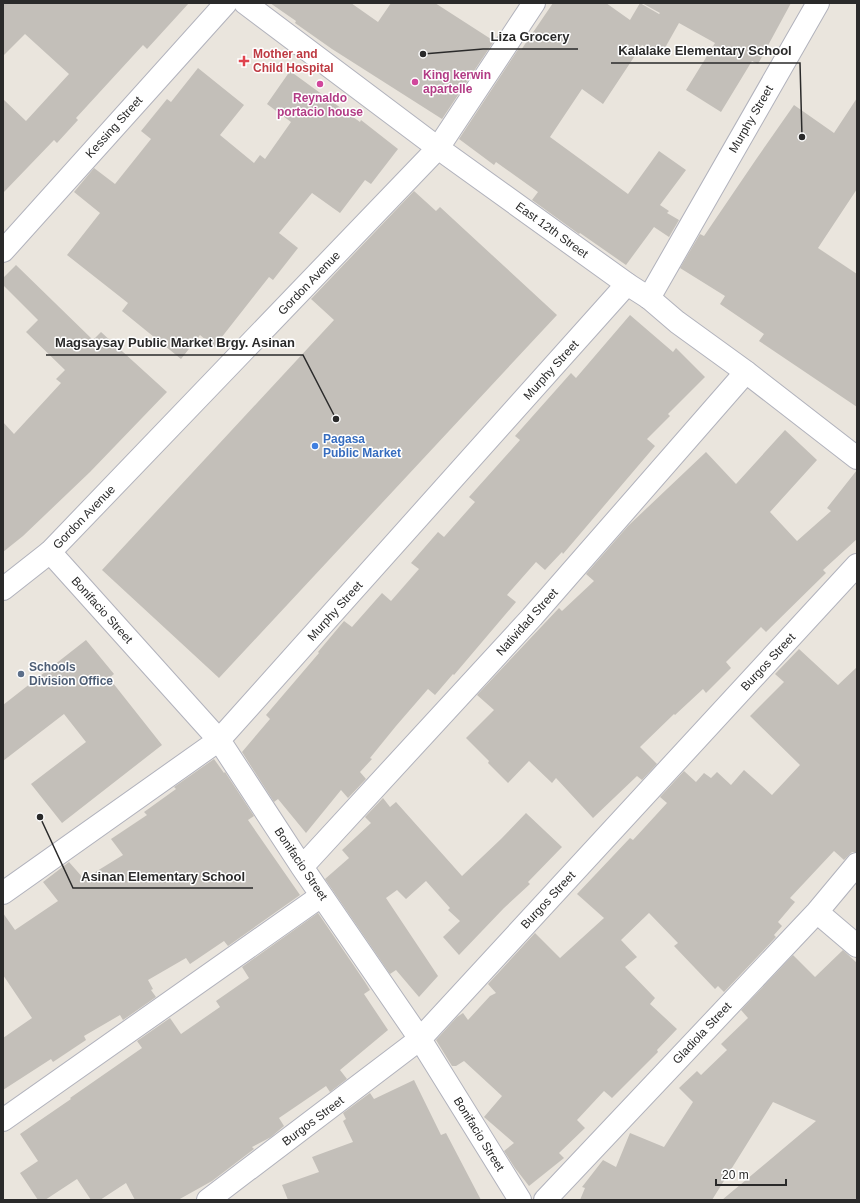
<svg xmlns="http://www.w3.org/2000/svg" width="860" height="1203" viewBox="0 0 860 1203" font-family="Helvetica,sans-serif">
<rect width="100%" height="100%" fill="#eae5dd"/>
<!-- building -->
<path fill="#c3bfb9" d="M 3,3 L 189,3 L 147,49 L 143,45 L 76,118 L 78,120 L 57,143 L 54,140 L 3,193 L 3,99 L 26,121 L 69,74 L 25,34 L 3,56 Z
M 270,3 L 351,3 L 378,22 L 391,3 L 435,3 L 494,41 L 442,119 L 332,49 L 295,23 L 296,21 Z
M 553,3 L 606,3 L 630,20 L 640,3 L 659,14 L 660,13 L 642,3 L 791,3 L 758,64 L 752,61 L 721,112 L 686,90 L 715,43 L 679,23 L 661,55 L 642,45 L 603,104 L 582,89 L 550,137 L 628,194 L 659,151 L 686,170 L 660,205 L 669,211 L 667,213 L 679,220 L 669,237 L 654,227 L 626,265 L 580,233 L 579,234 L 532,200 L 538,192 L 496,162 L 494,165 L 459,139 L 519,48 L 521,50 Z
M 198,68 L 244,105 L 220,135 L 254,163 L 260,155 L 265,159 L 291,122 L 267,104 L 290,71 L 360,122 L 361,120 L 398,149 L 371,184 L 365,180 L 340,213 L 312,193 L 279,233 L 298,248 L 273,280 L 269,277 L 214,347 L 200,335 L 181,359 L 122,311 L 128,303 L 67,255 L 100,213 L 74,192 L 94,168 L 115,184 L 151,139 L 141,131 L 167,99 L 171,102 Z
M 857,98 L 857,189 L 818,248 L 857,274 L 857,407 L 759,341 L 764,334 L 720,304 L 725,296 L 680,268 L 700,234 L 704,236 L 757,158 L 794,105 L 834,133 Z
M 414,191 L 436,211 L 440,207 L 557,315 L 219,678 L 102,570 L 334,320 L 311,299 Z
M 16,265 L 93,340 L 101,332 L 167,392 L 90,472 L 23,536 L 3,552 L 3,422 L 14,434 L 61,383 L 56,379 L 65,370 L 26,332 L 38,320 L 3,285 L 3,278 Z
M 630,315 L 673,352 L 676,348 L 705,377 L 668,414 L 670,416 L 647,439 L 655,446 L 563,554 L 562,552 L 545,570 L 536,562 L 507,595 L 516,602 L 454,675 L 453,674 L 435,695 L 428,689 L 396,726 L 370,758 L 372,759 L 360,772 L 366,779 L 348,798 L 341,790 L 306,833 L 278,799 L 274,802 L 242,752 L 270,719 L 266,715 L 319,653 L 318,652 L 344,621 L 352,627 L 382,593 L 391,601 L 419,569 L 411,563 L 438,532 L 444,537 L 475,502 L 469,497 L 520,440 L 515,436 L 571,373 L 576,378 Z
M 785,430 L 817,460 L 770,512 L 797,541 L 831,511 L 827,508 L 857,470 L 857,539 L 823,570 L 826,573 L 766,632 L 761,627 L 726,662 L 731,668 L 706,693 L 703,689 L 675,715 L 674,714 L 640,747 L 657,764 L 642,780 L 637,776 L 593,818 L 556,778 L 552,783 L 529,761 L 508,783 L 488,763 L 489,761 L 466,738 L 494,710 L 477,695 L 559,608 L 562,611 L 594,581 L 586,574 L 628,526 L 706,452 L 736,484 Z
M 86,640 L 114,674 L 109,678 L 162,745 L 62,823 L 31,784 L 86,742 L 64,714 L 3,761 L 3,705 Z
M 799,649 L 838,685 L 857,667 L 857,852 L 852,852 L 844,860 L 834,851 L 790,898 L 795,902 L 778,922 L 782,926 L 774,935 L 776,937 L 724,992 L 718,986 L 715,989 L 674,946 L 678,943 L 649,913 L 621,940 L 637,957 L 625,967 L 655,998 L 650,1004 L 677,1029 L 657,1050 L 658,1052 L 612,1098 L 604,1091 L 577,1120 L 585,1128 L 559,1153 L 564,1158 L 529,1186 L 515,1168 L 504,1151 L 514,1143 L 484,1117 L 502,1096 L 464,1061 L 456,1066 L 452,1066 L 436,1040 L 457,1017 L 463,1013 L 468,1020 L 490,996 L 496,993 L 488,984 L 535,933 L 560,958 L 604,918 L 577,894 L 630,838 L 633,840 L 667,803 L 660,797 L 684,771 L 696,782 L 704,773 L 711,778 L 717,772 L 731,785 L 744,770 L 772,795 L 800,765 L 750,716 L 784,682 L 775,674 Z
M 214,759 L 224,773 L 225,772 L 254,816 L 248,820 L 300,895 L 228,946 L 224,941 L 190,964 L 186,958 L 148,980 L 153,989 L 151,990 L 156,997 L 123,1020 L 120,1015 L 84,1036 L 86,1040 L 53,1062 L 51,1059 L 3,1090 L 3,1038 L 32,1018 L 3,975 L 3,913 L 15,930 L 58,901 L 43,882 L 69,862 L 84,879 L 123,855 L 111,839 L 147,815 L 144,812 L 176,789 L 174,787 Z
M 383,798 L 390,807 L 396,802 L 462,876 L 501,839 L 526,813 L 562,847 L 528,882 L 530,884 L 504,908 L 459,955 L 443,937 L 460,921 L 448,910 L 450,908 L 426,881 L 406,899 L 397,890 L 386,898 L 438,976 L 419,997 L 396,970 L 390,974 L 325,879 L 349,858 L 342,850 L 371,823 L 365,817 Z
M 318,913 L 365,982 L 370,990 L 364,994 L 388,1030 L 340,1070 L 347,1079 L 330,1092 L 326,1086 L 279,1118 L 284,1126 L 271,1137 L 252,1147 L 254,1149 L 212,1181 L 178,1200 L 135,1200 L 126,1183 L 100,1200 L 91,1200 L 77,1179 L 45,1200 L 38,1200 L 20,1173 L 38,1161 L 20,1134 L 71,1099 L 70,1098 L 142,1048 L 137,1041 L 170,1018 L 181,1034 L 220,1007 L 216,1001 L 249,978 L 242,967 Z
M 843,950 L 857,963 L 857,1200 L 722,1200 L 816,1121 L 773,1102 L 712,1200 L 580,1200 L 585,1188 L 582,1187 L 603,1160 L 616,1167 L 630,1133 L 664,1147 L 693,1102 L 679,1088 L 697,1071 L 701,1075 L 727,1050 L 721,1044 L 748,1018 L 741,1010 L 793,955 L 815,977 Z
M 414,1080 L 441,1135 L 446,1133 L 481,1200 L 288,1200 L 282,1185 L 319,1172 L 312,1157 L 353,1142 L 343,1121 L 346,1119 L 343,1113 L 370,1093 L 374,1099 Z"/>
<g fill="none" stroke-linecap="round" stroke-linejoin="round">
<!-- street casing -->
<g stroke="#b1b2bc" stroke-width="24">
<path id="street" d="M 3,251 L 226,3
M 649,298 L 818,3
M 50,552 L 219,740 L 302,867 L 420,1039 L 520,1200
M 302,867 L 532,617 L 746,372
M 3,893 L 219,740 L 627,284
M 817,912 L 857,946
M 3,1120 L 321,896
M 208,1200 L 420,1039 L 857,565
M 545,1200 L 817,912 L 857,864"/>
</g>
<!-- secondary casing -->
<g stroke="#b1b2bc" stroke-width="24">
<path id="secondary" d="M 245,3 L 438,148 L 627,284 L 649,298 L 677,322 L 746,372 L 857,458
M 3,589 L 50,552 L 438,148 L 534,3"/>
</g>
<!-- street -->
<use href="#street" stroke="#fff" stroke-width="22"/>
<!-- secondary -->
<use href="#secondary" stroke="#fff" stroke-width="22"/>
</g>
<!-- markers -->
<path fill="#e0444e" stroke="#fff" stroke-width="1.5" d="M242 55h4v4h4v4h-4v4h-4v-4h-4v-4h4z"/>
<g fill="#d1479c" stroke="#fff" stroke-width="1.5">
<circle cx="415" cy="82" r="4"/>
<circle cx="320" cy="84" r="4"/>
</g>
<circle fill="#3f7fe0" stroke="#fff" stroke-width="1.5" cx="315" cy="446" r="4"/>
<circle fill="#5c6f8a" stroke="#fff" stroke-width="1.5" cx="21" cy="674" r="4"/>
<g text-anchor="middle" dominant-baseline="central" stroke-width="3" stroke-linejoin="round" paint-order="stroke">
<!-- health labels -->
<g font-size="12" font-weight="bold" fill="#be3a42" stroke="#fff" text-anchor="start">
<text x="253" y="54">Mother and<tspan x="253" dy="14">Child Hospital</tspan></text>
</g>
<!-- hotel labels -->
<g font-size="12" font-weight="bold" fill="#b23c85" stroke="#fff" text-anchor="start">
<text x="423" y="75">King kerwin<tspan x="423" dy="14">apartelle</tspan></text>
<text x="320" y="98" text-anchor="middle">Reynaldo<tspan x="320" dy="14">portacio house</tspan></text>
</g>
<!-- street labels -->
<g font-size="12" fill="#2a2a2a" stroke="#fff">
<text transform="translate(751 119) rotate(-60)">Murphy Street</text>
<text transform="translate(114 127) rotate(-48)">Kessing Street</text>
<text transform="translate(552 230) rotate(36)">East 12th Street</text>
<text transform="translate(309 283) rotate(-46)">Gordon Avenue</text>
<text transform="translate(551 370) rotate(-48)">Murphy Street</text>
<text transform="translate(84 517) rotate(-46)">Gordon Avenue</text>
<text transform="translate(102 610) rotate(48)">Bonifacio Street</text>
<text transform="translate(335 611) rotate(-48)">Murphy Street</text>
<text transform="translate(527 622) rotate(-48)">Natividad Street</text>
<text transform="translate(768 662) rotate(-47)">Burgos Street</text>
<text transform="translate(301 864) rotate(56)">Bonifacio Street</text>
<text transform="translate(548 900) rotate(-47)">Burgos Street</text>
<text transform="translate(702 1033) rotate(-47)">Gladiola Street</text>
<text transform="translate(313 1121) rotate(-37)">Burgos Street</text>
<text transform="translate(479 1134) rotate(58)">Bonifacio Street</text>
</g>
<!-- shop labels -->
<g font-size="12" font-weight="bold" fill="#366cbe" stroke="#fff" text-anchor="start">
<text x="323" y="439">Pagasa<tspan x="323" dy="14">Public Market</tspan></text>
</g>
<!-- service labels -->
<g font-size="12" font-weight="bold" fill="#4e5e75" stroke="#fff" text-anchor="start">
<text x="29" y="667">Schools<tspan x="29" dy="14">Division Office</tspan></text>
</g>
</g>
<!-- callouts -->
<path fill="none" stroke="#2a2a2a" stroke-width="1.5" d="M423 54L483 49H578M802 137L800 63H611M336 419L303 355H46M40 817L73 888H253"/>
<g fill="#2a2a2a" stroke="#fff" stroke-width="1.5">
<circle cx="423" cy="54" r="4"/>
<circle cx="802" cy="137" r="4"/>
<circle cx="336" cy="419" r="4"/>
<circle cx="40" cy="817" r="4"/>
</g>
<g font-size="13" text-anchor="middle" font-weight="bold" fill="#2a2a2a" stroke="#fff" stroke-width="3" stroke-linejoin="round" paint-order="stroke">
<text x="530" y="41">Liza Grocery</text>
<text x="705" y="55">Kalalake Elementary School</text>
<text x="175" y="347">Magsaysay Public Market Brgy. Asinan</text>
<text x="163" y="881">Asinan Elementary School</text>
</g>
<!-- border -->
<rect width="860" height="1203" fill="none" stroke="#2a2a2a" stroke-width="8"/>
<!-- scale -->
<path d="M716 1179v6h70v-6" fill="none" stroke="#2a2a2a" stroke-width="2"/>
<text x="722" y="1179" font-size="12" fill="#2a2a2a" stroke="#ffffff" stroke-width="3" paint-order="stroke">20 m</text>
</svg>
